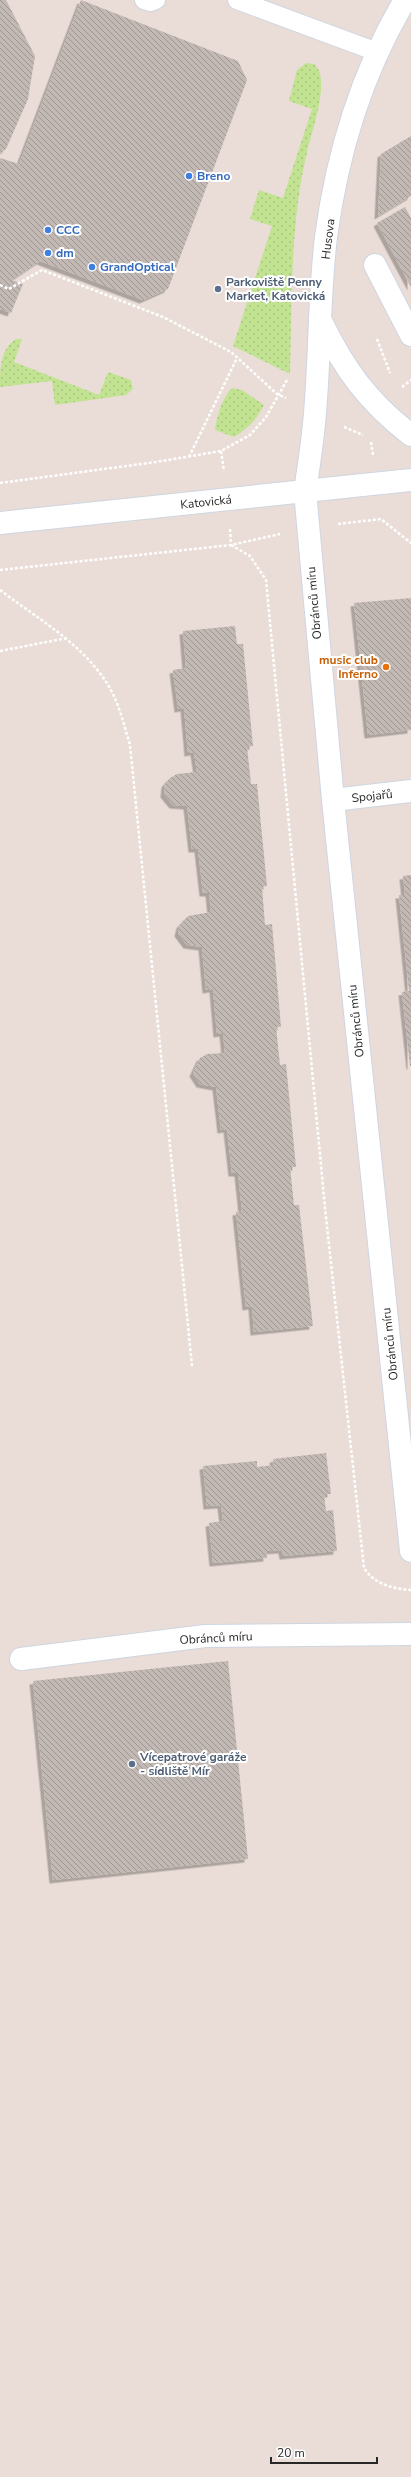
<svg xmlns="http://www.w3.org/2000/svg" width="411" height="2477" viewBox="0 0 411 2477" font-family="'Nunito Sans',sans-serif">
<defs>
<pattern id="grass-dots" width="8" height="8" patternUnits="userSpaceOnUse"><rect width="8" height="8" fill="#c2e392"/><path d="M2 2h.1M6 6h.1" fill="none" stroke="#a7c37e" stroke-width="1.8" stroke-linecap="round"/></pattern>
<pattern id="building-back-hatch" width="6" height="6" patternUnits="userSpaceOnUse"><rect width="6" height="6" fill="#c2b9b4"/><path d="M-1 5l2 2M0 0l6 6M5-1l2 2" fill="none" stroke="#9e9692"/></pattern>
<filter id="shadow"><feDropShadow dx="-3.5" dy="3.5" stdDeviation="0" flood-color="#0004"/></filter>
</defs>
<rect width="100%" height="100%" fill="#eaddd7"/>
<!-- grass -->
<path fill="url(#grass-dots)" d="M 306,63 L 314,64 C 332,78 311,133 307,152 C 290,224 292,300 290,374 L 233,346 L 272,226 L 250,219 L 259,190 L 283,198 L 312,109 L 289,101 L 297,70 Z
M 16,339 L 22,339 L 14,362 L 99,395 L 108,372 L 131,380 L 133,389 L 126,395 L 55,405 L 52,381 L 0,387 C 0,370 0,349 16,339 Z
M 232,388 L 242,390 L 264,405 C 257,419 248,429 234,437 L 215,430 C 217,415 222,399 232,388 Z"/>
<!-- building -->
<path fill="url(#building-back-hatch)" filter="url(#shadow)" d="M 0,0 L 6,0 L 35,56 L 28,99 L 6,149 L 0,153 Z
M 81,0 L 238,61 L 247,80 L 168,289 L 143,300 L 40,261 L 12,280 L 23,284 L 11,313 L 0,309 L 0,158 L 19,164 Z
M 411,136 L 411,196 L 378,216 L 381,154 Z
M 405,207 L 411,218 L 411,287 L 377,223 Z
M 411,598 L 411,730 L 368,735 L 354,603 Z
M 235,626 L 237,644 L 243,644 L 253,746 L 247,747 L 249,765 L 251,784 L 257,784 L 267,886 L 262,887 L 265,925 L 272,924 L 281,1027 L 276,1027 L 280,1065 L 286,1064 L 296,1167 L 290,1167 L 294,1205 L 299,1205 L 313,1326 L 254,1332 L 252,1306 L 246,1307 L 236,1212 L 242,1211 L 238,1173 L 232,1173 L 227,1129 L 221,1130 L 216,1087 L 200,1084 L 193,1073 L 200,1058 L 207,1054 L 225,1053 L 223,1033 L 217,1034 L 213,989 L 206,990 L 202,947 L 187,945 L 178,933 L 180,925 L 188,916 L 211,912 L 209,893 L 203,893 L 198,849 L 192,849 L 187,806 L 173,805 L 164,794 L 165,784 L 170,778 L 177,774 L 197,772 L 194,752 L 188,753 L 184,708 L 178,709 L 173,670 L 186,668 L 183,631 Z
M 411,875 L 411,1066 L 410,1066 L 402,992 L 409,991 L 399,895 L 405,895 L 403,876 Z
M 326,1453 L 331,1494 L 324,1494 L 326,1511 L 333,1510 L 337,1551 L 283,1556 L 282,1550 L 266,1551 L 267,1558 L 213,1563 L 209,1523 L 223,1521 L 221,1505 L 207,1506 L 203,1466 L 257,1461 L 257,1467 L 274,1465 L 273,1459 Z
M 228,1661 L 248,1859 L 53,1880 L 33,1681 Z"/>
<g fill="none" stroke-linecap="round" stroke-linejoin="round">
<!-- service casing -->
<g stroke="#cdd6e1" stroke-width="20">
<path id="service" d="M 144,0 L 151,2 L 156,0
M 237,0 L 377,52"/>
</g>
<!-- minor casing -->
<g stroke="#cdd6e1" stroke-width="24">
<path id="minor" d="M 375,265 L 411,335
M 305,491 L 333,800 L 411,1551
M 333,800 L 411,791
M 21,1659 L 205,1636 L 411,1634"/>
</g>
<!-- tertiary casing -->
<g stroke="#cdd6e1" stroke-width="24">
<path id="tertiary" d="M 321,321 C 344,369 368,402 411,435
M 305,491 C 309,465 313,439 315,413 C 320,355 319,295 326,237 C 337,155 362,72 405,0"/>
</g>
<!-- secondary casing -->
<g stroke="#cdd6e1" stroke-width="24">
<path id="secondary" d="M 0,523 L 411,480"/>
</g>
<!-- path -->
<path stroke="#fff" stroke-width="2.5" stroke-dasharray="3 2" stroke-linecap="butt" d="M 0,285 L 9,289 L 42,270 L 163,317 L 231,352 L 277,394 L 286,398
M 377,339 L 390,373
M 402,387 L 411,380
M 344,427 L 363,435
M 371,442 L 373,455
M 221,451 L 224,471
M 189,457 L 237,358
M 0,483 L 156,462 L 221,451 L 250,435 L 266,417 L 287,380
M 338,524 L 381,519 L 411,543
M 230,529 L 231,545
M 231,545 L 250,556 L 266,580 L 325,1208 L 364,1568 C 374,1584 393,1589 411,1590
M 0,570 L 231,545 L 280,534
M 0,590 C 38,619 82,643 108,685 C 119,703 124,725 130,745 L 192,1366
M 0,651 L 67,638"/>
<!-- service -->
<use href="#service" stroke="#fff" stroke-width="18"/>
<!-- minor -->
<use href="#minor" stroke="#fff" stroke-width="22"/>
<!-- tertiary -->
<use href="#tertiary" stroke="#fff" stroke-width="22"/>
<!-- secondary -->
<use href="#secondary" stroke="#fff" stroke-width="22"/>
</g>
<!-- markers -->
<g fill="#3f7fe0" stroke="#fff" stroke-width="1.5">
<circle cx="189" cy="176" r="4"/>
<circle cx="48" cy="230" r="4"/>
<circle cx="48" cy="253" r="4"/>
<circle cx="92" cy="267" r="4"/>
</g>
<g fill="#5c6f8a" stroke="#fff" stroke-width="1.5">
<circle cx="218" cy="289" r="4"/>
<circle cx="132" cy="1764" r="4"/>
</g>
<circle fill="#e8710a" stroke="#fff" stroke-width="1.5" cx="386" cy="667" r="4"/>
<g text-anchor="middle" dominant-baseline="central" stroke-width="4" stroke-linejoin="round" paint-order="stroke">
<!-- shop labels -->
<g font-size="12" font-weight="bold" fill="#366cbe" stroke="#fff" text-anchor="start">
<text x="197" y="176">Breno</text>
<text x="56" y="230">CCC</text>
<text x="56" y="253">dm</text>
<text x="100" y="267">GrandOptical</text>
</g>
<!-- street labels -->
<g font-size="12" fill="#272727" stroke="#fff">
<text transform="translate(328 239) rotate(-83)">Husova</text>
<text transform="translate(206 502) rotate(-6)">Katovická</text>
<text transform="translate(314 603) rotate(-95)">Obránců míru</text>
<text transform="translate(372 796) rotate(-6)">Spojařů</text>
<text transform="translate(356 1021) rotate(-96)">Obránců míru</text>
<text transform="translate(390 1344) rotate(-96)">Obránců míru</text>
<text transform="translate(216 1638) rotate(-3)">Obránců míru</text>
</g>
<!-- service labels -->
<g font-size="12" font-weight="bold" fill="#4e5e75" stroke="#fff" text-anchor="start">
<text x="226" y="282">Parkoviště Penny<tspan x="226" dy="14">Market, Katovická</tspan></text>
<text x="140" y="1757">Vícepatrové garáže<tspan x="140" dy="14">- sídliště Mír</tspan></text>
</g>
<!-- food labels -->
<g font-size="12" font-weight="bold" fill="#c56008" stroke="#fff" text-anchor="end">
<text x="378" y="660">music club<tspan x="378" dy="14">Inferno</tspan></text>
</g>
</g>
<!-- scale -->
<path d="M271 2457v6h106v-6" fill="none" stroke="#272727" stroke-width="2"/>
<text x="277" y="2457" font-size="12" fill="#272727" stroke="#ffffff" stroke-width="3" paint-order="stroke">20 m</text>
</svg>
